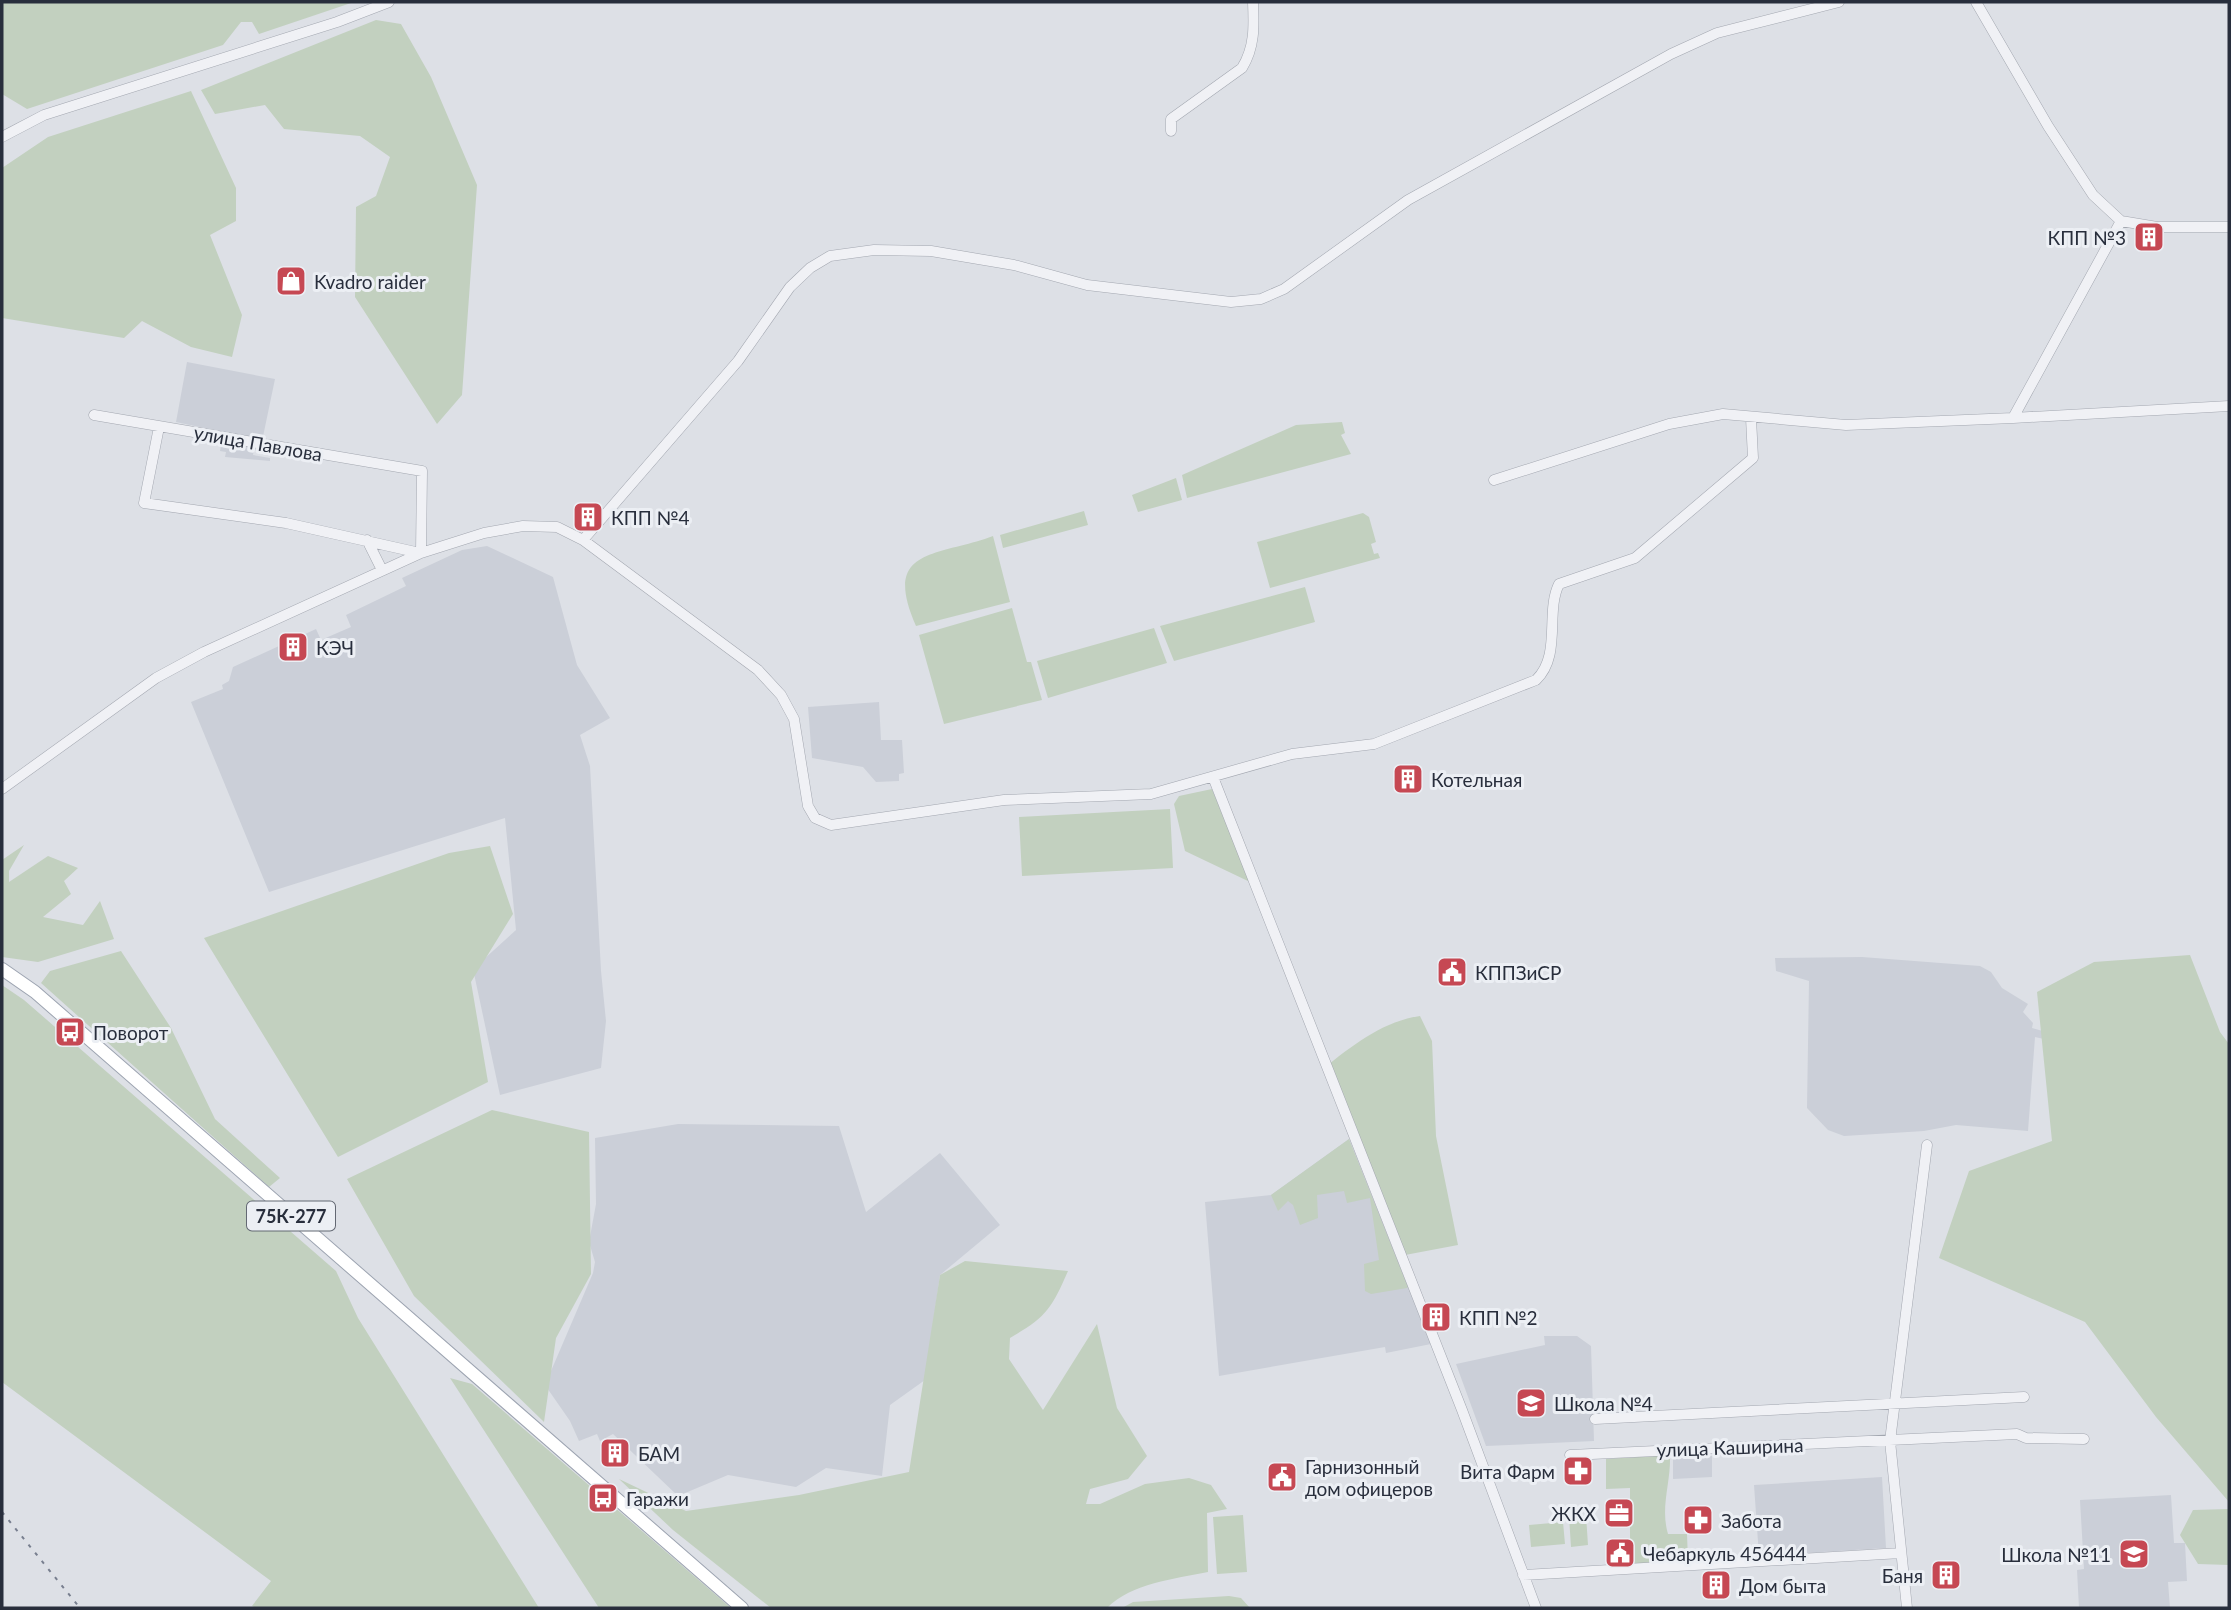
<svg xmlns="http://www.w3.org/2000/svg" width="2231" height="1610" viewBox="0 0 2231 1610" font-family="Lato,sans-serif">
<rect width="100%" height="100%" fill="#dde0e6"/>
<!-- built -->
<path fill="#cbcfd8" d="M 187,362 L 275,379 L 260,451 L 254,450 L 253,455 L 270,458 L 270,461 L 225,457 L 226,452 L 220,451 L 223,432 L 176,422 Z
M 487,546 L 553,577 L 577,665 L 610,718 L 580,735 L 590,766 L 601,971 L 606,1021 L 601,1068 L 500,1095 L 473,969 L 516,930 L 505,818 L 269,892 L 191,702 L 223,689 L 222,685 L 229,681 L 233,667 L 316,629 L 321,640 L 351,627 L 346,615 L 406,586 L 402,578 L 462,550 Z
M 879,702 L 881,740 L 902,740 L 904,773 L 899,774 L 899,781 L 876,782 L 863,767 L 812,758 L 808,707 Z
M 1862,957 L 1980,966 L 1991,972 L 2002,988 L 2028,1004 L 2023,1012 L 2033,1023 L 2032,1028 L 2046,1032 L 2044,1039 L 2035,1037 L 2028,1131 L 1956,1125 L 1924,1131 L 1844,1136 L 1828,1130 L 1807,1108 L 1809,981 L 1776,971 L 1775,958 Z
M 678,1124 L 839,1126 L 866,1212 L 940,1153 L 1000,1225 L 940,1275 L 925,1380 L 890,1405 L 882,1476 L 826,1468 L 796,1487 L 728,1475 L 678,1496 L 613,1434 L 600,1441 L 597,1434 L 579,1441 L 570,1421 L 545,1385 L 593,1273 L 595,1262 L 589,1242 L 596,1204 L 595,1138 Z
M 1349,1139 L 1431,1344 L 1386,1353 L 1385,1347 L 1219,1376 L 1205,1202 L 1271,1195 Z
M 1544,1336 L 1577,1336 L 1591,1346 L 1594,1441 L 1486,1446 L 1456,1364 L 1545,1345 Z
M 1712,1456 L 1712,1477 L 1673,1479 L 1673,1457 Z
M 1882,1477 L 1886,1548 L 1759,1556 L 1754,1485 Z
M 2171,1495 L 2174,1543 L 2185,1543 L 2187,1581 L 2168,1582 L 2170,1608 L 2079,1608 L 2077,1570 L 2084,1569 L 2080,1500 Z"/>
<!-- green -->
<path fill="#c2d0bf" d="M 2,2 L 354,2 L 259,34 L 252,22 L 241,22 L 223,45 L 27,109 L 2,94 Z
M 376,20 L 401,24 L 431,77 L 477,185 L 462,395 L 437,424 L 355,297 L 356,207 L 376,196 L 390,157 L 360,136 L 284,129 L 265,105 L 215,114 L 201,90 Z
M 191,91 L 236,188 L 236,221 L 210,235 L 242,315 L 232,357 L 191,347 L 142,321 L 124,338 L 2,318 L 2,168 L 48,137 Z
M 1342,422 L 1345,433 L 1341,435 L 1351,454 L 1187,498 L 1182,475 L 1296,425 Z
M 1176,478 L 1182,500 L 1138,512 L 1132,495 Z
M 1084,511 L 1088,525 L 1003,548 L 1000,535 Z
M 1363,513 L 1369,517 L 1376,542 L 1371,544 L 1374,554 L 1378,553 L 1380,558 L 1270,588 L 1257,542 Z
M 993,536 L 1010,602 L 916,626 C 881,547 937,557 993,536 Z
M 1305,587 L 1315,622 L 1174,661 L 1160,626 Z
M 1012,608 L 1027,662 L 1031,662 L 1042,700 L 944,724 L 919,635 Z
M 1154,628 L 1167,663 L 1048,698 L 1037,661 Z
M 1212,789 L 1250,882 L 1185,851 L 1174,804 L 1179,796 Z
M 1170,809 L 1173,868 L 1022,876 L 1019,817 Z
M 24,845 L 9,871 L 9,882 L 48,856 L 78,868 L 64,881 L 71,894 L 43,917 L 83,925 L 100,901 L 114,939 L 38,962 L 2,957 L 2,860 Z
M 490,846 L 513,914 L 471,982 L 488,1082 L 338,1157 L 204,938 L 449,853 Z
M 121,951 L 171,1028 L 215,1119 L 280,1178 L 269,1187 L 41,983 L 50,971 Z
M 2190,955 L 2220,1032 L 2229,1044 L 2229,1502 L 2156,1417 L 2085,1322 L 1939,1258 L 1969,1171 L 2052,1141 L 2037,992 L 2094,962 Z
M 2,985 L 24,1000 L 336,1271 L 358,1318 L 539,1608 L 256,1608 L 252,1606 L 271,1581 L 2,1382 Z
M 1420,1016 L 1432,1041 L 1436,1136 L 1458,1245 L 1405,1255 L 1329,1064 C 1357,1042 1385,1021 1420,1016 Z
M 492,1110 L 589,1132 L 591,1274 L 556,1338 L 544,1422 L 414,1296 L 347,1179 Z
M 1349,1139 L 1408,1287 L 1407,1288 L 1371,1294 L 1365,1291 L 1364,1264 L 1379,1260 L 1370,1198 L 1347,1203 L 1344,1191 L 1317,1195 L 1318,1218 L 1300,1225 L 1293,1205 L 1288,1201 L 1278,1211 L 1271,1195 Z
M 965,1261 L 1068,1271 C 1051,1310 1046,1317 1010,1338 L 1009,1359 L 1043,1410 L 1097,1324 L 1117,1408 L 1147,1456 L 1128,1479 L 1090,1489 L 1086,1504 L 1100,1504 L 1145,1484 L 1189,1478 L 1211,1485 L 1227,1509 L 1207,1513 L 1208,1572 C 1174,1579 1132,1583 1107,1608 L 771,1608 L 673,1530 L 619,1479 L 686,1511 L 799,1495 L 909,1472 L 940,1275 Z
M 450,1378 L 472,1384 L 731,1608 L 599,1608 Z
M 1670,1455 C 1671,1483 1660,1507 1668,1534 L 1687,1534 L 1688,1561 L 1634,1567 L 1630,1564 L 1630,1488 L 1606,1489 L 1606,1459 Z
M 2229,1509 L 2229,1565 L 2198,1564 L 2180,1535 L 2193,1510 Z
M 1243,1515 L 1247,1572 L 1217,1574 L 1213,1517 Z
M 1586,1515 L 1588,1545 L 1571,1547 L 1569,1516 Z
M 1563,1522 L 1565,1544 L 1531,1547 L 1529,1525 Z
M 1229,1596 L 1241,1598 L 1250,1608 L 1122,1608 L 1133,1602 Z"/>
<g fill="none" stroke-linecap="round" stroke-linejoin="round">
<!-- minor casing -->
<g stroke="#a3a7b0" stroke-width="11">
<path id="minor" d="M 1976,2 L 2048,126 L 2093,195 L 2121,221 L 2157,227 L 2229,227
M 1171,131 L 1171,119 L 1242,68 C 1255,47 1254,26 1253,2
M 2,137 L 44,115 L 337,22 L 389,2
M 94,415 L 422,471 L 421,553
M 2013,418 L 2229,406
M 159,427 L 144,503 L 286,523 L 420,553
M 1494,480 L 1669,424 L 1723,414 L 1846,425 L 2013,418 L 2121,221
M 367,540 L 382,570
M 583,540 L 738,361 L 790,287 L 810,268 L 830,256 L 874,250 L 931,251 L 1014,265 L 1087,285 L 1231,302 L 1261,299 L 1284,289 L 1408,200 L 1671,54 L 1717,33 L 1839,2
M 1213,777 L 1462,1410 L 1536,1608
M 2,789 L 156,678 L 204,652 L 421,553 L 484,533 L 523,526 L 557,527 L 583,540 L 758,670 L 781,695 L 794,719 L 808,806 L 815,818 L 831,825 L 1004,800 L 1151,794 L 1292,754 L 1374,744 L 1536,680 C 1562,655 1545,612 1559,584 L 1635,558 L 1753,458 L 1751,418
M 1595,1419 L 2024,1397
M 1570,1455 L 2017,1434 L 2026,1438 L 2084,1439
M 1523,1575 L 1901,1553
M 1907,1608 L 1890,1441 L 1927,1145"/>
</g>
<!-- major casing -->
<g stroke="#9da4b1" stroke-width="14">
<path id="major" d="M 2,969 L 35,992 L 742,1608"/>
</g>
<!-- minor -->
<use href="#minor" stroke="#f0f1f5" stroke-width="10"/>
<!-- major -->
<use href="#major" stroke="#fff" stroke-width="12"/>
<!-- rail -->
<path stroke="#787f8f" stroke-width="2" stroke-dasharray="3.5 7" stroke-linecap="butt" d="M 2,1512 L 80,1608"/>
</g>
<!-- icons -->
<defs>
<g id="building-square" transform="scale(1.575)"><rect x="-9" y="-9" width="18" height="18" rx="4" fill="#c64853" stroke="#eceff4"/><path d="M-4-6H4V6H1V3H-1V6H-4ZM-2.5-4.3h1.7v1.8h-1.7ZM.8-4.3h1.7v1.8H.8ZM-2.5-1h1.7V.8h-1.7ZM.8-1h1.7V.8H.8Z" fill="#fff"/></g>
<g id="shop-square" transform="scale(1.575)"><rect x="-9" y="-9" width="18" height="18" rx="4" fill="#c64853" stroke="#eceff4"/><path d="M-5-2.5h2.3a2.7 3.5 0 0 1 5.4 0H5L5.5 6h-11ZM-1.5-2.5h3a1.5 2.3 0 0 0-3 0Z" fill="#fff"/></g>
<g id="civic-square" transform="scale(1.575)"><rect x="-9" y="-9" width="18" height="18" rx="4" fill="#c64853" stroke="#eceff4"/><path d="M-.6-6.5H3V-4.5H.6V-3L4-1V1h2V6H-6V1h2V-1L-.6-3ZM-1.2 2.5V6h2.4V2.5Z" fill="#fff"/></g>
<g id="bus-square" transform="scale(1.575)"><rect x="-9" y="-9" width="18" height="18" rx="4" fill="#c64853" stroke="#eceff4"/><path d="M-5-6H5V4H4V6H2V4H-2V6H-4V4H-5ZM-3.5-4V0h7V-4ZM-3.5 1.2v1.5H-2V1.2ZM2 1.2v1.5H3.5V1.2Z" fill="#fff"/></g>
<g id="school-square" transform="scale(1.575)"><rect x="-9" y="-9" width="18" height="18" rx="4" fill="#c64853" stroke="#eceff4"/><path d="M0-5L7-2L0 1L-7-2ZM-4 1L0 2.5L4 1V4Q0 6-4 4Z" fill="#fff"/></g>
<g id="pharmacy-square" transform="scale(1.575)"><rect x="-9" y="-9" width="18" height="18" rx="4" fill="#c64853" stroke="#eceff4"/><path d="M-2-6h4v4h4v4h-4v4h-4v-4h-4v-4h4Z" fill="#fff"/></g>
<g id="office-square" transform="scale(1.575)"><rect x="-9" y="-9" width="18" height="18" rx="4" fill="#c64853" stroke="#eceff4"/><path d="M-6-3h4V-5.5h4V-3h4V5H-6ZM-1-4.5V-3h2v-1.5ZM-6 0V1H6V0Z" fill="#fff"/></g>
</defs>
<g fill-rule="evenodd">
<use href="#building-square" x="2149" y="237"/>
<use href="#shop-square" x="291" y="281"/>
<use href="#building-square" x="588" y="517"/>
<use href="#building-square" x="293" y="647"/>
<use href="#building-square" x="1408" y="779"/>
<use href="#civic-square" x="1452" y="972"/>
<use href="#bus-square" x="70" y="1032"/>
<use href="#building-square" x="1436" y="1317"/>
<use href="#school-square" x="1531" y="1403"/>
<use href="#building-square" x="615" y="1453"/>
<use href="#pharmacy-square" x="1578" y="1471"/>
<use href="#civic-square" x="1282" y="1477"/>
<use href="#bus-square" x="603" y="1498"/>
<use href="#office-square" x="1619" y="1513"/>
<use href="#pharmacy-square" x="1698" y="1520"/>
<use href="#civic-square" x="1620" y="1553"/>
<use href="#school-square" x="2134" y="1554"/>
<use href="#building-square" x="1946" y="1575"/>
<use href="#building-square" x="1716" y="1585"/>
</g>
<g text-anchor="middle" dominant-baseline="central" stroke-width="6" stroke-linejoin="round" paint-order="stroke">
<!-- shield labels -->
<rect fill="#eceff4" stroke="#636873" stroke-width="2" x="247" y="1201.5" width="88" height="29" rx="5"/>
<g font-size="18" font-weight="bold" fill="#282e3c">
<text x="291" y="1216">75К-277</text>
</g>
<!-- poi labels -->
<g font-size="19" fill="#282e3c" stroke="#eceff4" text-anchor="start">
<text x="2126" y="237" text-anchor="end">КПП №3</text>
<text x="314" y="281">Kvadro raider</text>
<text x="611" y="517">КПП №4</text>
<text x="316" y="647">КЭЧ</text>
<text x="1431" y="779">Котельная</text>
<text x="1475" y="972">КППЗиСР</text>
<text x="93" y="1032">Поворот</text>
<text x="1459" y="1317">КПП №2</text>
<text x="1554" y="1403">Школа №4</text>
<text x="638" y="1453">БАМ</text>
<text x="1305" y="1466">Гарнизонный<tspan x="1305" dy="22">дом офицеров</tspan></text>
<text x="1555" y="1471" text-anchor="end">Вита Фарм</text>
<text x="626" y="1498">Гаражи</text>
<text x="1596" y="1513" text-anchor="end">ЖКХ</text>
<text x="1721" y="1520">Забота</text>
<text x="1643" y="1553">Чебаpкуль 456444</text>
<text x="2111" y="1554" text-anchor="end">Школа №11</text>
<text x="1923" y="1575" text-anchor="end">Баня</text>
<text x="1739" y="1585">Дом быта</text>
</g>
<!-- street labels -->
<g font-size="19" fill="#282e3c" stroke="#eceff4">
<text transform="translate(258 443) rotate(10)">улица Павлова</text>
<text transform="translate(1730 1447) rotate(-2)">улица Каширина</text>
</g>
</g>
<!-- border -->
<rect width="2231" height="1610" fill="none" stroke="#282e3c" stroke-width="7"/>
</svg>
